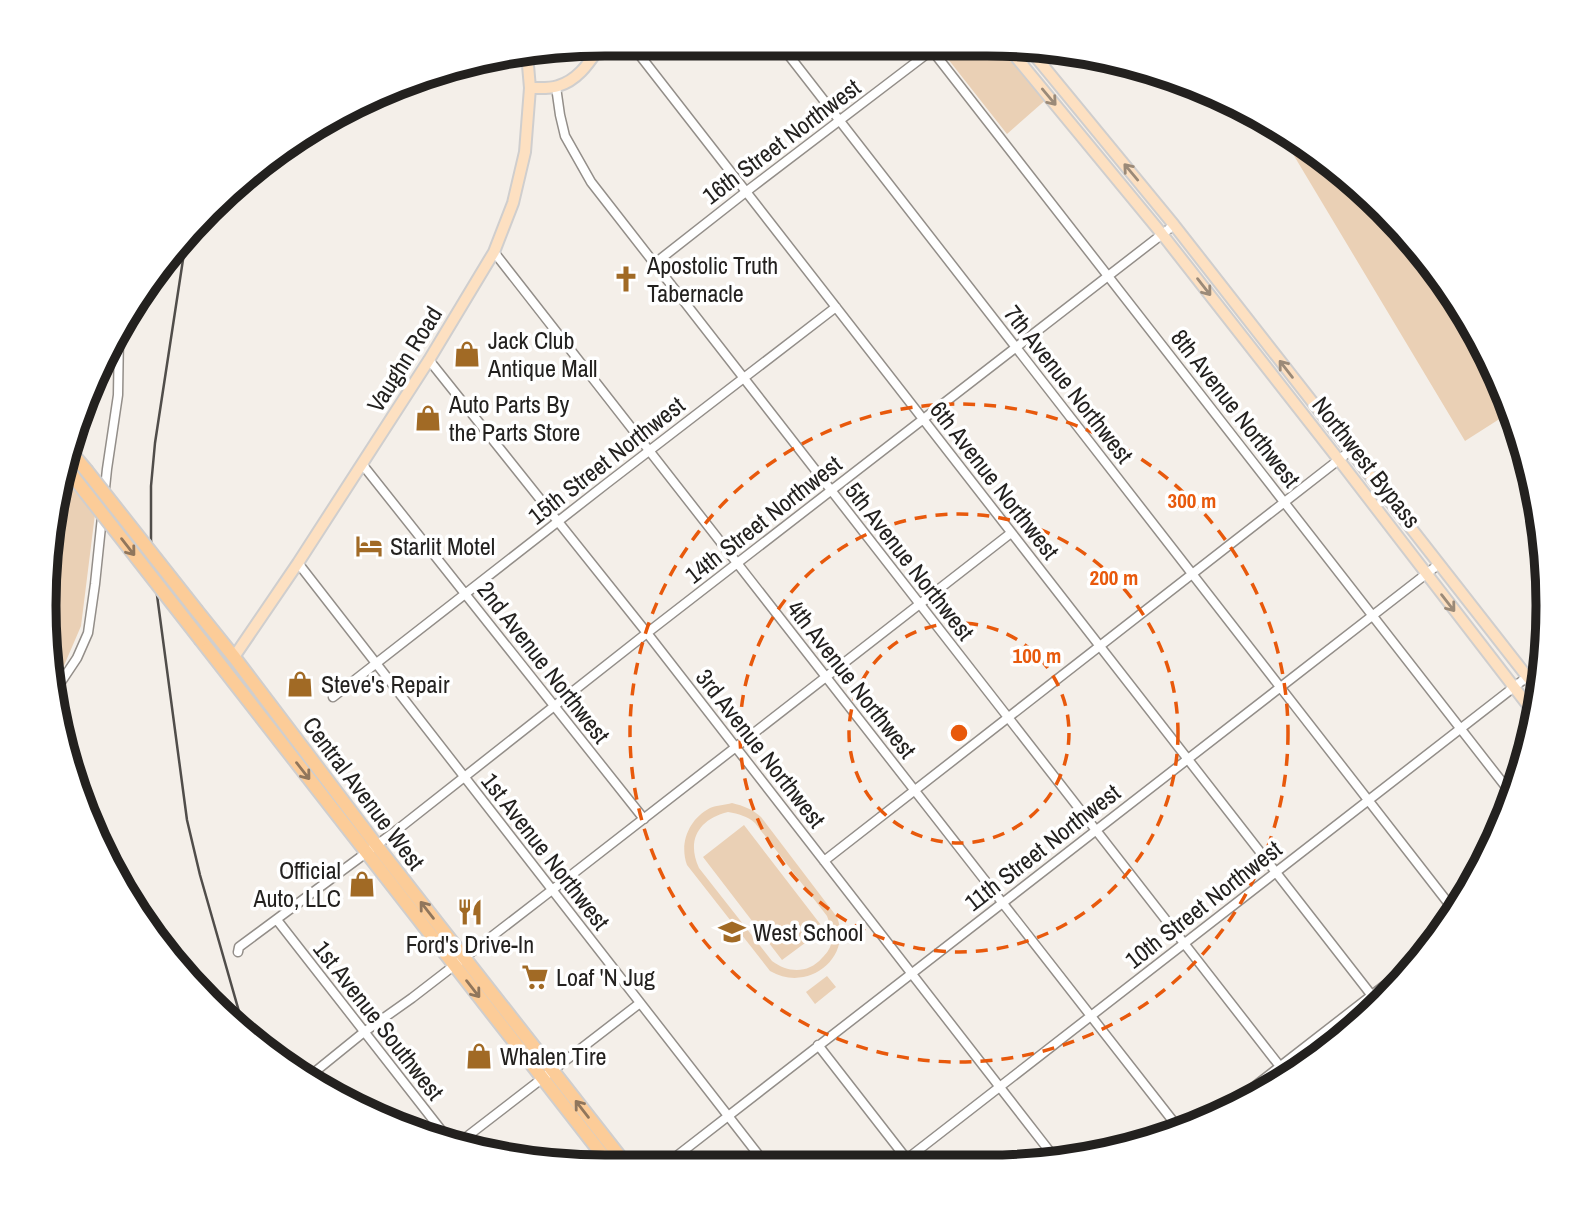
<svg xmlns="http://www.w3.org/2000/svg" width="1592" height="1211" viewBox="0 0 1592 1211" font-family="'Archivo Narrow',sans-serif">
<rect width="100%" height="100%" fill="#f4efe9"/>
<!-- green -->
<path fill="#ead0b5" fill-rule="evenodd" d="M 937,45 L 1004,45 L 1049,97 L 1007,134 Z
M 1278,129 L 1299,139 L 1384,209 L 1453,293 L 1505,390 L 1512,411 L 1465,441 Z
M 61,476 L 95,514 L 81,626 L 63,668 L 53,681 L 45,642 L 55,496 Z
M 732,803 C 744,806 752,809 761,817 L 837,917 C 853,959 807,993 770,971 L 687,865 C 679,843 689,819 710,808 C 717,805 725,805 732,803 ZM 728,812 C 739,814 747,816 755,823 L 827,916 C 830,924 833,934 831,944 C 830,949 826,954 822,958 C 808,974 788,973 772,961 L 699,868 C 686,840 699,819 728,812 Z
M 744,825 L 824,929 L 782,960 L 703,857 Z
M 827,976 L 836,987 L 815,1004 L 806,992 Z"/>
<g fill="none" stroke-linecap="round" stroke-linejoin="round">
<!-- minor casing -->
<g stroke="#938e89" stroke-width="11">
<path id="minor" d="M 631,44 L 1380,1006
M 780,44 L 1456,913
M 928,45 L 1513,796
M 556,87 L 560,115 L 565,136 L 591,182 L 1289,1078
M 494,252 L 1180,1130
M 654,264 L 747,191 L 932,50
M 429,360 L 647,633 L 1058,1162
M 362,464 L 644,819
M 298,563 L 764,1162
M 55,691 L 77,658 L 88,633 L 95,584 L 107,469 L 118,395 L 119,333
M 333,697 L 606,484 L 836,307
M 824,861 L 1350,451
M 277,920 L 452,1144
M 238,952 L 239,947 L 397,830 L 647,633 L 1174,225
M 818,1045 L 909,1162
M 306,1079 L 364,1032 L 412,998 L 552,890 L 1011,533
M 1215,1117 L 1421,957
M 456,1145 L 640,1003
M 669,1162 L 1439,564
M 903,1162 L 1527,677"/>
</g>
<!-- major casing -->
<g stroke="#cfcece" stroke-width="14">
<path id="major" d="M 1006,45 L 1162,234 L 1339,460 L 1537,717
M 1026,45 L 1174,225 L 1540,693
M 530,88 C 538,88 550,89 558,86 C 579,80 590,61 602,44
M 234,657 L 298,563 L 429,360 L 494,252 L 513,203 L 525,152 L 530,88 L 527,54"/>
</g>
<!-- highway casing -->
<g stroke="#cfcece" stroke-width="16">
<path id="highway" d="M 70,451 L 86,470
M 65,466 L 86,493
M 197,611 L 234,657 L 377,846 L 624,1162
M 201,640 L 608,1162"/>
</g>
<!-- minor -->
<use href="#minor" stroke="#fff" stroke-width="8"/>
<!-- major -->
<use href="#major" stroke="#fde0c1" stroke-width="10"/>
<!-- highway -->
<use href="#highway" stroke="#fccc98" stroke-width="12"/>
<!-- rail -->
<path stroke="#504d4a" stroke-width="2.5" d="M 186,240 L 155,443 L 151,486 L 151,540 L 157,595 L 187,820 L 200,875 L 246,1036"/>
<!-- highway-bridge casing -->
<g stroke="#cfcece" stroke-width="16" stroke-linecap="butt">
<path id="highway-bridge" d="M 86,470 L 197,611
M 86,493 L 201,640"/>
</g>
<!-- highway-bridge -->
<use href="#highway-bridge" stroke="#fccc98" stroke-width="12"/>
</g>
<!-- one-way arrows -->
<defs><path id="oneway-shaft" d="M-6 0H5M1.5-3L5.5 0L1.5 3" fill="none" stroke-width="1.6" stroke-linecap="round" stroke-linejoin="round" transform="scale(1.75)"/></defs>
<g stroke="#9b8a78">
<use href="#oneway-shaft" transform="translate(1049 97) rotate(50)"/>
<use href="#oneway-shaft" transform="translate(1131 172) rotate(-130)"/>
<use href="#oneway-shaft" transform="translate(1204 287) rotate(52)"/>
<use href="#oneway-shaft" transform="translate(1286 369) rotate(-128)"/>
<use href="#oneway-shaft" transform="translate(1448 603) rotate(52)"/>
</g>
<g stroke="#90765c">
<use href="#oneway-shaft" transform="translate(128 547) rotate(52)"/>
<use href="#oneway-shaft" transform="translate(303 771) rotate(52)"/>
<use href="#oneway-shaft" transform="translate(427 910) rotate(-128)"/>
<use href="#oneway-shaft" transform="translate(473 989) rotate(52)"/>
<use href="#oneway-shaft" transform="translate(582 1109) rotate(-128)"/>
</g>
<!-- distance rings -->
<g fill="none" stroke="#e8590c" stroke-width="3.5" stroke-dasharray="12 9">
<circle cx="959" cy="733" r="110"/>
<circle cx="959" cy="733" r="219"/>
<circle cx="959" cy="733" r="329"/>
</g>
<!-- icons -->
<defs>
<g id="church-bare" transform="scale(2.1)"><path d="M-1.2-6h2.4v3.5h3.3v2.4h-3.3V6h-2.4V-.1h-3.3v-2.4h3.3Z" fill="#a16a25" stroke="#fff" stroke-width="2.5" paint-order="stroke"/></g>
<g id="shop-bare" transform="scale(2.1)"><path d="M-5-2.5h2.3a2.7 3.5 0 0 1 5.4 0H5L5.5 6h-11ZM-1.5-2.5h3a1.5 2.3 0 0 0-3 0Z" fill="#a16a25" stroke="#fff" stroke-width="2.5" paint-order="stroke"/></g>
<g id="hotel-bare" transform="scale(2.1)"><path d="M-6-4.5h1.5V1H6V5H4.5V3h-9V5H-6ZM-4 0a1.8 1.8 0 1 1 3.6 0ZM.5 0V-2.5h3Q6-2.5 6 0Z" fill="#a16a25" stroke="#fff" stroke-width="2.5" paint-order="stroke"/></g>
<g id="restaurant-bare" transform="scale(2.1)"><path d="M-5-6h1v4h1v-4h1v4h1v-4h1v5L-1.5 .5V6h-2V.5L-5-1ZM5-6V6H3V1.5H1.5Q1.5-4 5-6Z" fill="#a16a25" stroke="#fff" stroke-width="2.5" paint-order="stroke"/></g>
<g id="school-bare" transform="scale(2.1)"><path d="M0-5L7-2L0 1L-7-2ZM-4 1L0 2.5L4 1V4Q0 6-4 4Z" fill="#a16a25" stroke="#fff" stroke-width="2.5" paint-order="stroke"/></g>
<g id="supermarket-bare" transform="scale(2.1)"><path d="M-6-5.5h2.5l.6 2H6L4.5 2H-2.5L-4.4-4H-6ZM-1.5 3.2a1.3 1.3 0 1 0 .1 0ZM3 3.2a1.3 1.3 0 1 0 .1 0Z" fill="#a16a25" stroke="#fff" stroke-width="2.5" paint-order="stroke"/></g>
</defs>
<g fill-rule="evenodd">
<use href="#church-bare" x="626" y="279"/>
<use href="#shop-bare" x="467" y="354"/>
<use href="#shop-bare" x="428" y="418"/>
<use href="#hotel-bare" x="369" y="546"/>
<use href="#shop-bare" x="300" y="684"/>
<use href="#shop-bare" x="362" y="884"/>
<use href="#restaurant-bare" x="470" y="912"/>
<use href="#school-bare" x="732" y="932"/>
<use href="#supermarket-bare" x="535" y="977"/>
<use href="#shop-bare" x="479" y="1056"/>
</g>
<g text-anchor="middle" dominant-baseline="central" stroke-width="7" stroke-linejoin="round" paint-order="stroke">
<!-- street labels -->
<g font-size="24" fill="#23211f" stroke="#fff">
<text transform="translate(781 141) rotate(-37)">16th Street Northwest</text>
<text transform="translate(404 359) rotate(-58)">Vaughn Road</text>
<text transform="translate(1069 384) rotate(52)">7th Avenue Northwest</text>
<text transform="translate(1236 408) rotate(52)">8th Avenue Northwest</text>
<text transform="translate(606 460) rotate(-38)">15th Street Northwest</text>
<text transform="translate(1367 462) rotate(52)">Northwest Bypass</text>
<text transform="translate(995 480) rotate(52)">6th Avenue Northwest</text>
<text transform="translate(763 519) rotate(-38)">14th Street Northwest</text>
<text transform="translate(910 561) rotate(52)">5th Avenue Northwest</text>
<text transform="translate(544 662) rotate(52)">2nd Avenue Northwest</text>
<text transform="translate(852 679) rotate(52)">4th Avenue Northwest</text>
<text transform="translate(761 748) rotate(52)">3rd Avenue Northwest</text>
<text transform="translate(364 793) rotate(53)">Central Avenue West</text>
<text transform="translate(1042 847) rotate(-38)">11th Street Northwest</text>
<text transform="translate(546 851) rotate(52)">1st Avenue Northwest</text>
<text transform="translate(1203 904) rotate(-38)">10th Street Northwest</text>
<text transform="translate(379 1020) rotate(52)">1st Avenue Southwest</text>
</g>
<!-- poi labels -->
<g font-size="24" fill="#23211f" stroke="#fff" text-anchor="start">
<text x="647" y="265">Apostolic Truth<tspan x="647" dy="28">Tabernacle</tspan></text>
<text x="488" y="340">Jack Club<tspan x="488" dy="28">Antique Mall</tspan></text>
<text x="449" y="404">Auto Parts By<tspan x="449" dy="28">the Parts Store</tspan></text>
<text x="390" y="546">Starlit Motel</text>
<text x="321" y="684">Steve's Repair</text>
<text x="341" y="870" text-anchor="end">Official<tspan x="341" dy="28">Auto, LLC</tspan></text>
<text x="753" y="932">West School</text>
<text x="470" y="944" text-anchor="middle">Ford's Drive-In</text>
<text x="556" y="977">Loaf 'N Jug</text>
<text x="500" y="1056">Whalen Tire</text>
</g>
</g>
<!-- crop -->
<path d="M0 0H1592V1211H0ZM605 56H987A549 549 0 0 1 1536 605V606A549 549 0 0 1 987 1155H605A549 549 0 0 1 56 606V605A549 549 0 0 1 605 56Z" fill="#fff" fill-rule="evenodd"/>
<path fill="none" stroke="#23211f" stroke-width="9" d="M605 56H987A549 549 0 0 1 1536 605V606A549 549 0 0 1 987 1155H605A549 549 0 0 1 56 606V605A549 549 0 0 1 605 56Z"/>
<circle cx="959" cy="733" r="10" fill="#e8590c" stroke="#fff" stroke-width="3.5"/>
<g font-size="21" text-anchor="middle" font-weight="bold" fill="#e8590c" stroke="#fff" stroke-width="7" stroke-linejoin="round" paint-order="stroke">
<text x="1192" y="508">300 m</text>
<text x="1114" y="585">200 m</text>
<text x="1037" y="663">100 m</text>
</g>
</svg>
